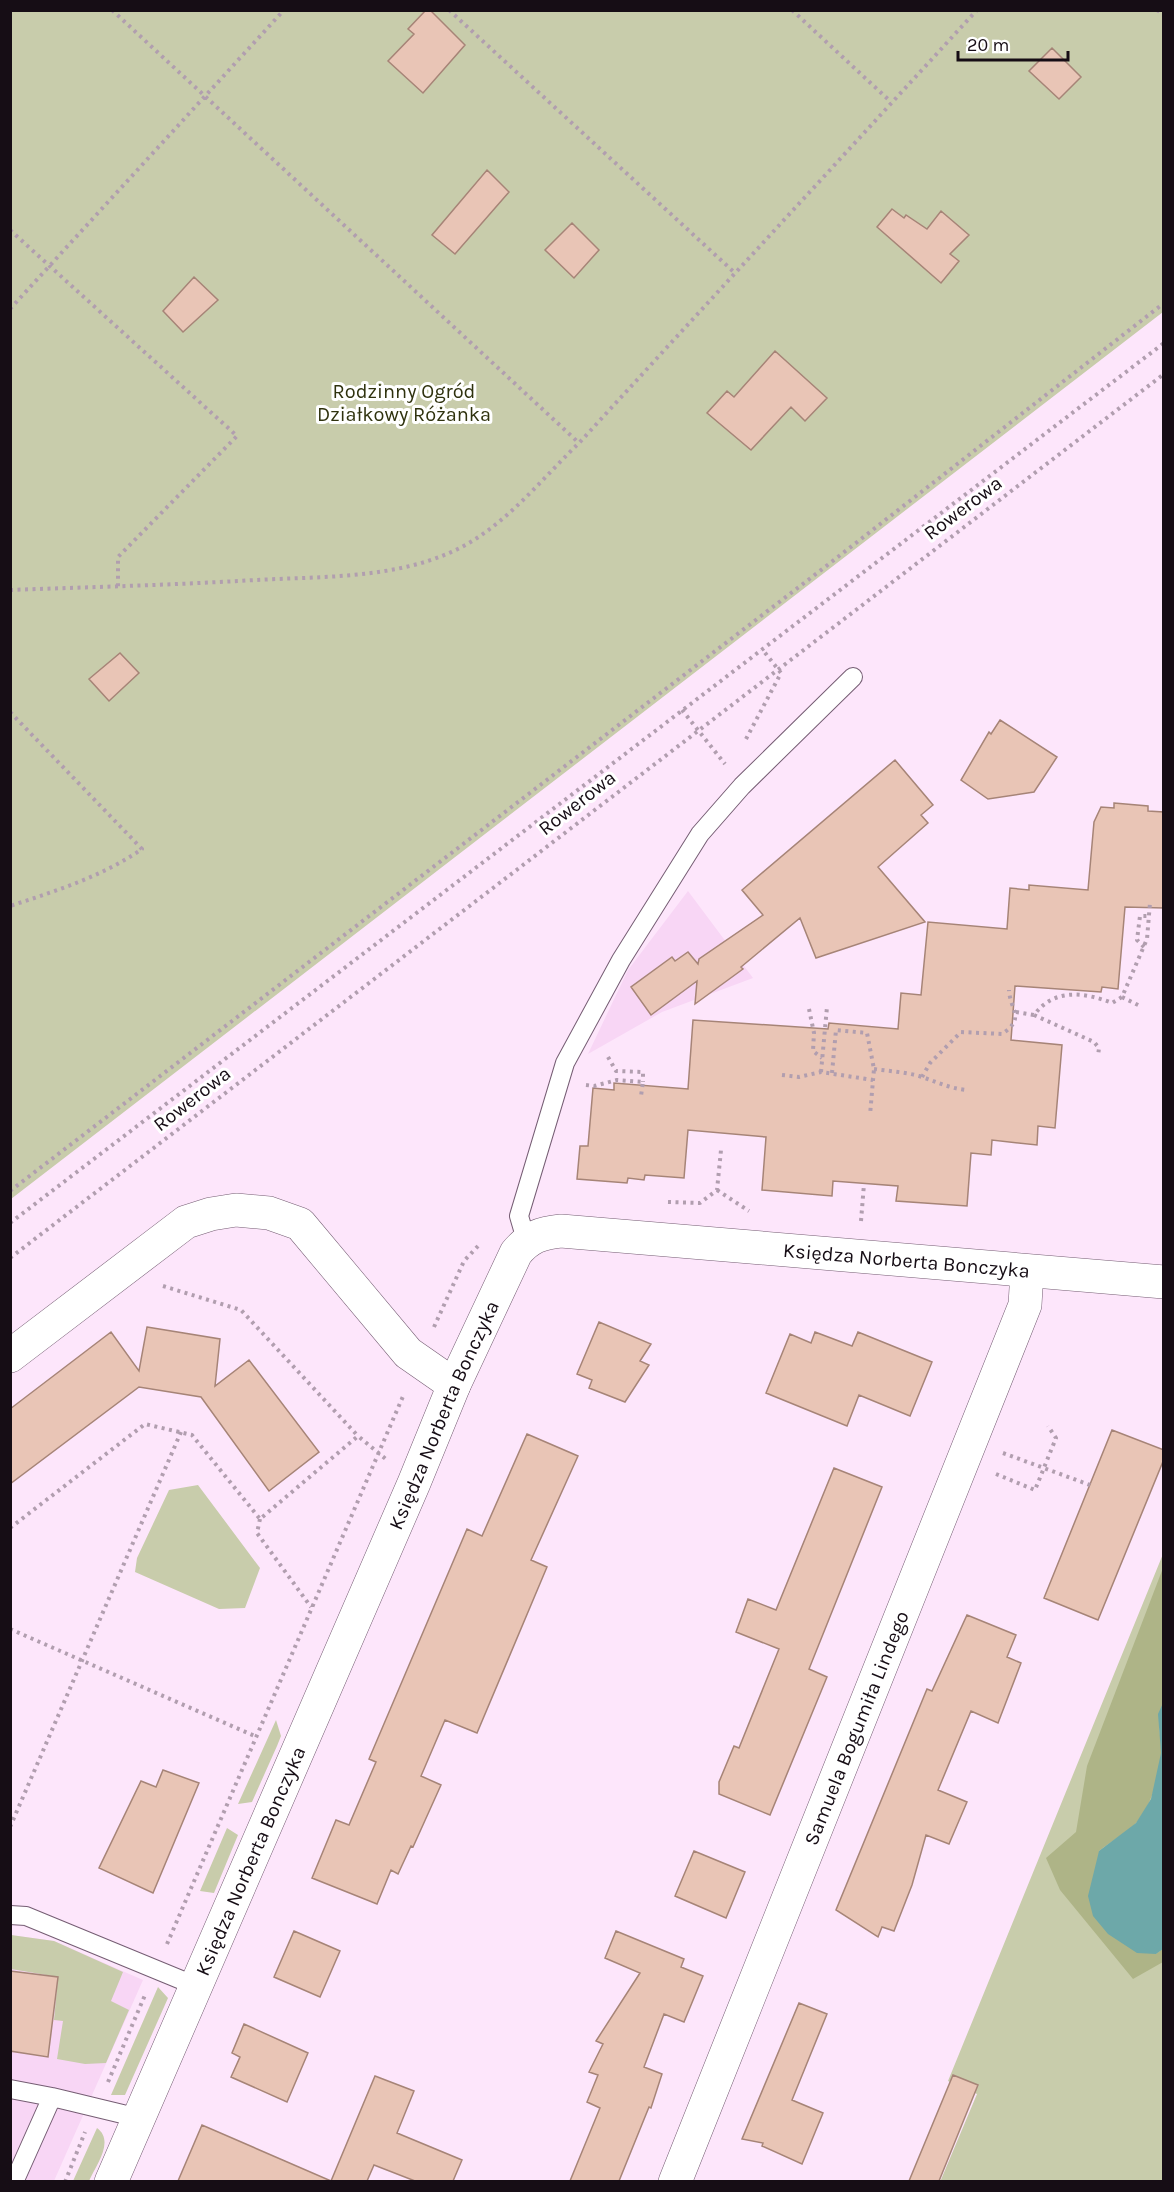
<svg xmlns="http://www.w3.org/2000/svg" width="1174" height="2192" viewBox="0 0 1174 2192" font-family="Karla,sans-serif">
<rect width="100%" height="100%" fill="#fde6fb"/>
<!-- built -->
<path fill="#f8d6f5" d="M 688,891 L 753,978 L 662,1012 L 588,1054 L 628,970 Z
M 11,1935 L 54,1941 L 143,1980 L 54,2181 L 11,2182 Z"/>
<!-- green -->
<path fill="#c8ccab" d="M 11,11 L 1163,11 L 1163,312 L 11,1199 Z
M 198,1485 L 260,1568 L 245,1608 L 219,1609 L 135,1572 L 137,1558 L 169,1490 Z
M 1163,1554 L 1163,2181 L 940,2182 L 977,2094 L 948,2081 Z
M 276,1720 L 281,1736 L 277,1746 L 252,1802 L 238,1804 Z
M 227,1828 L 238,1835 L 214,1893 L 200,1891 Z
M 11,1935 L 54,1941 L 123,1972 L 111,2001 L 129,2010 L 106,2063 L 85,2064 L 57,2059 L 63,2021 L 54,2020 L 58,1977 L 11,1969 Z
M 158,1987 L 168,1998 L 125,2095 L 111,2095 Z
M 97,2128 C 115,2141 96,2165 89,2181 L 73,2181 Z"/>
<!-- forest -->
<path fill="#aeb487" d="M 1163,1568 L 1164,1703 C 1154,1720 1162,1735 1161,1753 C 1160,1775 1151,1807 1136,1823 C 1126,1833 1110,1842 1099,1851 L 1156,1954 L 1163,1949 L 1163,1962 L 1133,1979 L 1060,1890 L 1046,1858 L 1076,1832 L 1087,1766 Z"/>
<!-- water -->
<path fill="#6da8a9" d="M 1163,1703 L 1163,1949 L 1156,1954 L 1137,1953 L 1108,1934 L 1093,1916 L 1088,1896 L 1099,1851 L 1136,1823 L 1151,1799 L 1161,1753 L 1158,1714 Z"/>
<!-- building -->
<path fill="#e9c5b6" stroke="#a68477" stroke-width="1.5" d="M 426,10 L 430,10 L 465,45 L 423,93 L 388,61 L 414,34 L 408,29 Z
M 1052,48 L 1081,77 L 1059,99 L 1029,71 Z
M 487,170 L 509,192 L 455,254 L 432,235 Z
M 892,209 L 904,218 L 906,215 L 927,229 L 941,211 L 969,235 L 950,254 L 959,261 L 941,283 L 877,227 Z
M 572,223 L 599,250 L 574,278 L 545,250 Z
M 194,277 L 218,300 L 183,332 L 163,311 Z
M 775,351 L 827,398 L 805,421 L 791,407 L 751,450 L 707,413 L 727,391 L 734,397 Z
M 120,653 L 139,673 L 109,701 L 89,679 Z
M 1000,720 L 1057,757 L 1034,792 L 988,799 L 961,780 L 989,732 L 991,734 Z
M 895,760 L 933,805 L 921,815 L 928,823 L 878,867 L 925,922 L 816,958 L 800,918 L 741,967 L 743,969 L 695,1004 L 697,981 L 651,1015 L 631,987 L 672,957 L 675,961 L 688,952 L 698,964 L 699,959 L 763,915 L 742,890 Z
M 1114,803 L 1148,806 L 1148,811 L 1164,812 L 1164,908 L 1125,907 L 1118,989 L 1102,987 L 1101,992 L 1015,986 L 1011,1040 L 1062,1045 L 1055,1128 L 1038,1126 L 1037,1145 L 992,1140 L 991,1155 L 971,1153 L 967,1206 L 896,1201 L 898,1186 L 833,1181 L 832,1196 L 762,1190 L 766,1137 L 688,1130 L 684,1178 L 645,1175 L 644,1180 L 628,1178 L 627,1183 L 577,1179 L 580,1146 L 588,1146 L 593,1088 L 614,1090 L 614,1083 L 688,1089 L 693,1020 L 828,1029 L 829,1023 L 898,1029 L 901,993 L 921,995 L 928,922 L 1007,929 L 1010,888 L 1029,890 L 1029,885 L 1088,890 L 1094,822 L 1101,807 L 1114,808 Z
M 599,1322 L 651,1344 L 640,1361 L 649,1365 L 625,1402 L 589,1388 L 592,1380 L 577,1374 Z
M 147,1327 L 220,1339 L 215,1386 L 249,1360 L 319,1452 L 269,1491 L 201,1397 L 139,1387 L 10,1484 L 10,1409 L 111,1332 L 139,1371 Z
M 815,1332 L 852,1346 L 858,1332 L 932,1362 L 910,1416 L 859,1395 L 847,1426 L 766,1393 L 790,1334 L 811,1343 Z
M 1112,1430 L 1164,1450 L 1164,1459 L 1098,1620 L 1044,1598 Z
M 527,1434 L 578,1456 L 531,1560 L 547,1567 L 477,1733 L 445,1720 L 421,1776 L 441,1785 L 413,1847 L 411,1846 L 398,1874 L 391,1870 L 377,1904 L 312,1878 L 336,1820 L 349,1825 L 376,1762 L 369,1759 L 467,1529 L 482,1536 Z
M 834,1468 L 882,1487 L 809,1669 L 827,1677 L 770,1815 L 719,1794 L 719,1782 L 734,1746 L 739,1748 L 779,1649 L 736,1632 L 748,1599 L 776,1610 Z
M 967,1615 L 1016,1635 L 1007,1657 L 1021,1663 L 998,1723 L 971,1711 L 938,1790 L 967,1802 L 949,1844 L 926,1835 L 912,1885 L 894,1931 L 882,1927 L 878,1937 L 836,1910 L 927,1689 L 932,1691 Z
M 163,1770 L 199,1783 L 153,1893 L 99,1868 L 141,1781 L 156,1787 Z
M 694,1851 L 745,1872 L 726,1918 L 675,1896 Z
M 294,1931 L 340,1951 L 320,1997 L 274,1977 Z
M 616,1931 L 684,1959 L 681,1967 L 703,1976 L 684,2022 L 664,2014 L 644,2067 L 662,2074 L 651,2108 L 649,2107 L 619,2181 L 570,2181 L 600,2108 L 587,2102 L 598,2075 L 589,2072 L 603,2044 L 596,2041 L 640,1973 L 605,1958 Z
M 10,1971 L 58,1977 L 48,2057 L 10,2051 Z
M 799,2003 L 827,2014 L 792,2100 L 823,2113 L 802,2164 L 762,2146 L 763,2143 L 742,2139 Z
M 244,2024 L 308,2053 L 287,2102 L 231,2077 L 240,2057 L 232,2053 Z
M 953,2075 L 978,2085 L 939,2181 L 909,2181 Z
M 375,2076 L 414,2091 L 397,2133 L 462,2160 L 453,2181 L 415,2181 L 374,2165 L 367,2181 L 178,2181 L 202,2125 L 331,2181 Z"/>
<g fill="none" stroke-linecap="round" stroke-linejoin="round">
<!-- service casing -->
<g stroke="#755d73" stroke-width="20">
<path id="service" d="M 526,1240 L 519,1216 L 565,1063 L 621,960 L 700,834 L 742,786 L 853,677
M 10,1915 L 26,1916 L 196,1986
M 10,2089 L 52,2097
M 14,2182 L 52,2097 L 139,2118"/>
</g>
<!-- minor casing -->
<g stroke="#755d73" stroke-width="34">
<g id="minor">
<path d="M 10,1356 L 186,1222 L 211,1214 L 236,1210 L 269,1213 L 300,1224 L 408,1353 L 454,1385"/>
<path id="s1" d="M 111,2182 L 414,1483 L 454,1385 L 516,1253 C 529,1237 541,1233 561,1231 L 1164,1282"/>
<path id="s2" d="M 675,2182 L 1025,1305 L 1027,1271"/>
</g>
</g>
<!-- path -->
<path stroke="#b19eaf" stroke-width="4" stroke-dasharray="3 4.5" stroke-linecap="butt" d="M 112,10 L 579,443
M 449,10 L 735,273
M 792,10 L 891,102
M 1157,10 L 1164,15
M 10,230 L 237,436 L 118,557 L 118,588
M 10,309 L 284,10
M 10,590 C 92,587 174,585 255,580 C 329,576 416,580 480,536 C 517,511 547,474 579,443 L 977,10
M 682,710 L 725,764
M 10,712 L 142,849 C 103,876 56,891 10,906
M 746,739 L 781,673 L 762,649
M 1144,947 L 1137,940 L 1140,916 L 1149,916
M 1122,997 L 1140,1006
M 809,1009 L 814,1033 L 813,1051 L 822,1058
M 1016,1012 L 1034,1015 C 1054,988 1084,992 1112,1003 L 1122,997 L 1147,939 L 1150,903
M 1034,1015 L 1094,1042 L 1099,1048 L 1098,1056
M 608,1057 L 616,1071 L 643,1072 L 643,1082
M 874,1069 C 889,1071 904,1072 919,1076 C 935,1081 948,1088 966,1090
M 821,1072 L 827,1007
M 832,1073 L 836,1030 L 867,1033 L 874,1069 L 870,1115
M 782,1075 L 799,1077 L 821,1072 L 873,1080
M 922,1077 L 930,1063 L 961,1032 L 1002,1034 C 1026,1018 1010,1010 1009,990
M 586,1085 L 594,1086 L 617,1080 L 643,1082 L 641,1096
M 717,1190 L 749,1211
M 10,1191 L 825,567 L 1164,303
M 668,1202 L 700,1203 L 717,1190 L 721,1150
M 861,1221 L 864,1184
M 10,1223 L 1164,343
M 10,1258 L 1164,374
M 163,1286 L 241,1310 L 358,1436
M 434,1327 L 464,1261 L 479,1245
M 1003,1453 L 1090,1485
M 996,1474 L 1035,1490 L 1056,1438 L 1048,1426
M 260,1519 L 257,1533 L 311,1607
M 10,1528 L 145,1424 L 192,1435 L 260,1519 L 358,1436 L 387,1460
M 10,1629 L 257,1737
M 10,1827 L 181,1432
M 167,1944 L 404,1394
M 108,2082 L 145,1995
M 65,2182 L 85,2132"/>
<!-- service -->
<use href="#service" stroke="#fff" stroke-width="18"/>
<!-- minor -->
<use href="#minor" stroke="#fff" stroke-width="33"/>
</g>
<g text-anchor="middle" dominant-baseline="central" stroke-width="6" stroke-linejoin="round" paint-order="stroke">
<!-- park labels -->
<g font-size="20" fill="#2f320e" stroke="#fff">
<text x="404" y="391">Rodzinny Ogród<tspan x="404" dy="23">Działkowy Różanka</tspan></text>
</g>
<!-- street labels -->
<g font-size="20" fill="#160d15" stroke="#fff">
<text transform="translate(963 508) rotate(-37)">Rowerowa</text>
<text transform="translate(577 803) rotate(-38)">Rowerowa</text>
<text transform="translate(192 1099) rotate(-38)">Rowerowa</text>
<text stroke="none"><textPath href="#s1" startOffset="1412">Księdza Norberta Bonczyka</textPath></text>
<text stroke="none"><textPath href="#s1" startOffset="836">Księdza Norberta Bonczyka</textPath></text>
<text stroke="none"><textPath href="#s2" startOffset="489">Samuela Bogumiła Lindego</textPath></text>
<text stroke="none"><textPath href="#s1" startOffset="350">Księdza Norberta Bonczyka</textPath></text>
</g>
</g>
<!-- border -->
<rect width="1174" height="2192" fill="none" stroke="#160d15" stroke-width="24"/>
<!-- scale -->
<path d="M958 51v9h110v-9" fill="none" stroke="#160d15" stroke-width="3"/>
<text x="967" y="51" font-size="18" fill="#160d15" stroke="#ffffff" stroke-width="4.5" paint-order="stroke">20 m</text>
</svg>
